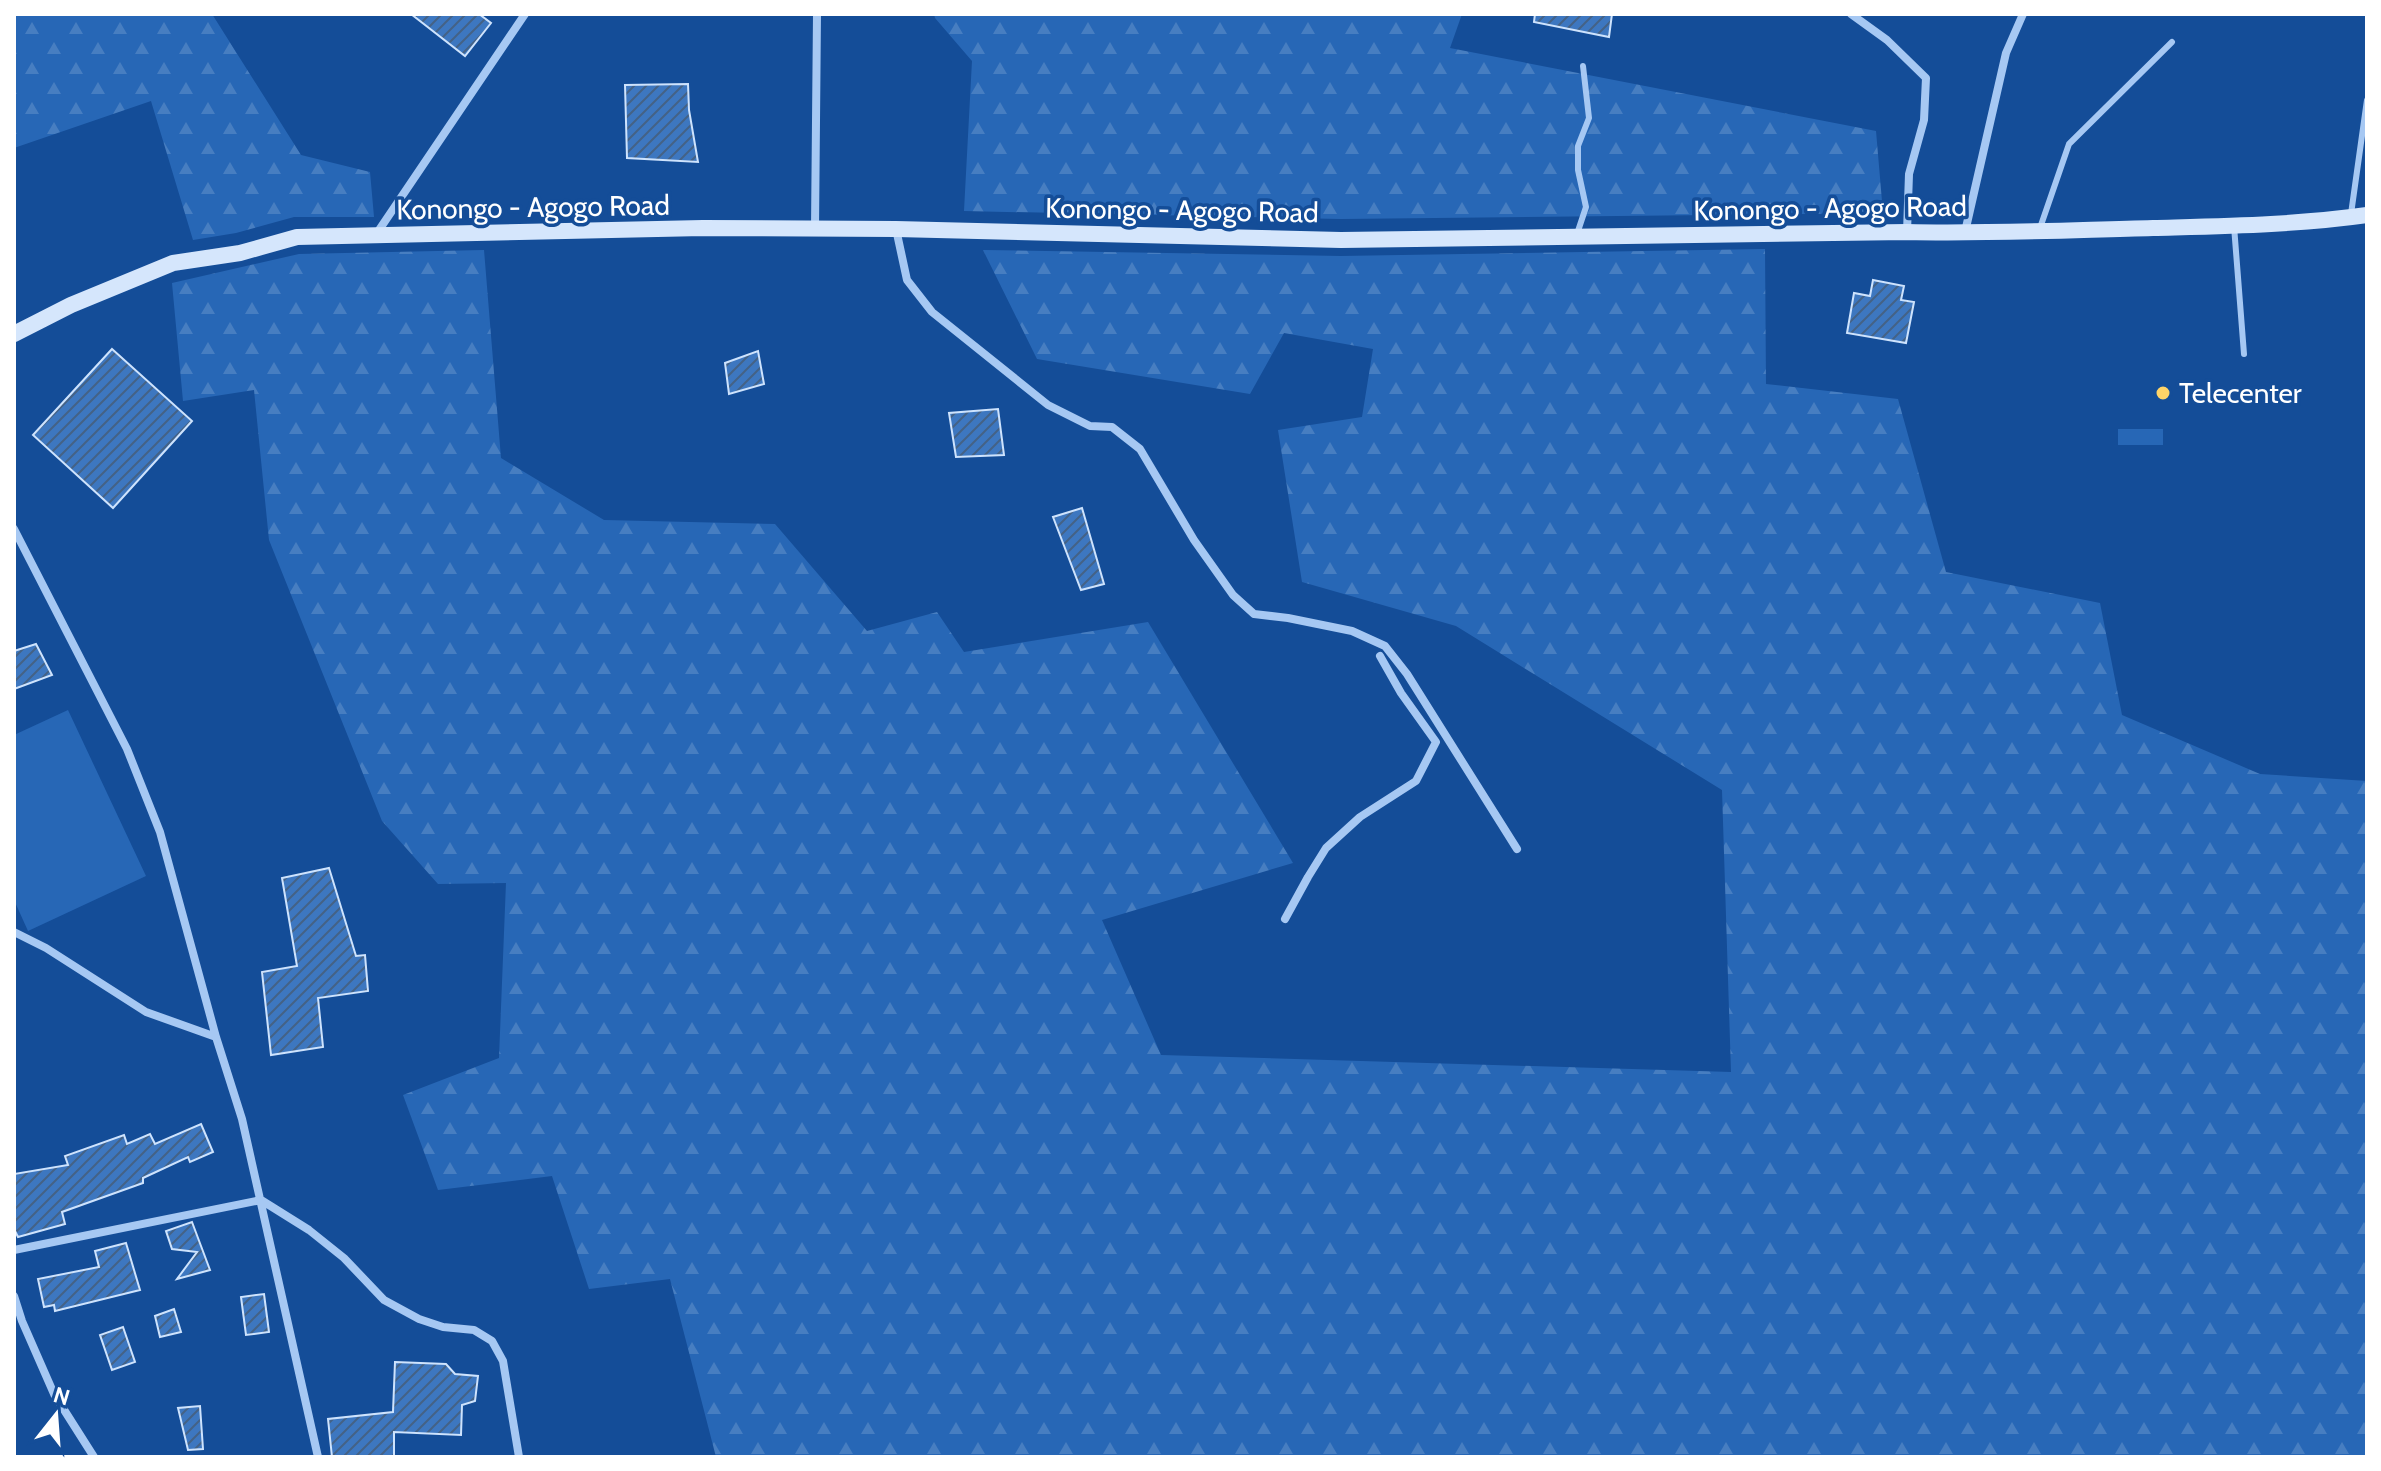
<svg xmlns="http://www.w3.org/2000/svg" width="2381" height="1471" viewBox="0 0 2381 1471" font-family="Cabin,sans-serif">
<defs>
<pattern id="forest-firs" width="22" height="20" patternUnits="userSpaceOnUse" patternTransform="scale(2)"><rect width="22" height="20" fill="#2767b6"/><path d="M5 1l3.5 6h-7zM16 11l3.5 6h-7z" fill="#477ec1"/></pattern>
<pattern id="building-hatch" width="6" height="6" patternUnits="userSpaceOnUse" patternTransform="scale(2)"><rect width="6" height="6" fill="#3d77c0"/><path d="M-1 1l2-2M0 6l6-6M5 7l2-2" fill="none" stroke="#446286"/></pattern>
</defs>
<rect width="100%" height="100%" fill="#144d98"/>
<!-- forest -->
<path fill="url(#forest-firs)" d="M 14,14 L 212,14 L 301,155 L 370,172 L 374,217 L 294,217 L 236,233 L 193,240 L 151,101 L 14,148 Z
M 934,14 L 1462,14 L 1450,48 L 1876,131 L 1883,213 L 1341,219 L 964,211 L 972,61 L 935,18 Z
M 1765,249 L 1766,384 L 1898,399 L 1946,572 L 2100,603 L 2122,715 L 2260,774 L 2367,781 L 2367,1457 L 716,1457 L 670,1279 L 589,1289 L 552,1176 L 438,1190 L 403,1095 L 499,1058 L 506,883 L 438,884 L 382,821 L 269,540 L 254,390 L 183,401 L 172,283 L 299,254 L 484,250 L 501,458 L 604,520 L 775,524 L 867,631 L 937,612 L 964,652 L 1148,622 L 1293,863 L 1102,920 L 1161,1055 L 1731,1072 L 1722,790 L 1456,626 L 1302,582 L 1278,430 L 1362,417 L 1373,349 L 1284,333 L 1250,394 L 1037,359 L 983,250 L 1341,256 Z"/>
<!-- garden -->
<path fill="#2767b6" d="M 2118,429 L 2163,429 L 2163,445 L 2118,445 Z
M 68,710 L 146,876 L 28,931 L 14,900 L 14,735 Z"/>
<!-- building -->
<path fill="url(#building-hatch)" stroke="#cee3fd" stroke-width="2" d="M 411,14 L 479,14 L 491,23 L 465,56 Z
M 1535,14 L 1612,14 L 1609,37 L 1534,22 Z
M 688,84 L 689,110 L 698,162 L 627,158 L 625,85 Z
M 1873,280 L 1904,286 L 1901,300 L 1914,302 L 1906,343 L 1847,333 L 1854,293 L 1870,296 Z
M 112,349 L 192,421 L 113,508 L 33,435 Z
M 758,351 L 764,384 L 729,394 L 725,363 Z
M 998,409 L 1004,455 L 956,457 L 949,413 Z
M 1082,508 L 1104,584 L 1081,590 L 1053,517 Z
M 36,644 L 52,675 L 14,689 L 14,651 Z
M 329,868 L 356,956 L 365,955 L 368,991 L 318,998 L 323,1047 L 271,1055 L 262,972 L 297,966 L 282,878 Z
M 201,1124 L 213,1152 L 190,1162 L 188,1157 L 143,1178 L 143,1183 L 62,1212 L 65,1224 L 18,1237 L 14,1229 L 14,1174 L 68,1165 L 65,1156 L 124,1135 L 127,1144 L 150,1134 L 155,1144 Z
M 192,1222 L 210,1270 L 177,1279 L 197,1252 L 172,1249 L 166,1231 Z
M 126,1243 L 140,1290 L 55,1311 L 54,1305 L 44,1307 L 38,1279 L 99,1267 L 95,1251 Z
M 264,1294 L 269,1332 L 246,1335 L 241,1297 Z
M 174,1309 L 181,1332 L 160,1337 L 155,1316 Z
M 123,1327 L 135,1362 L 112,1370 L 100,1335 Z
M 395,1362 L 446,1364 L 455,1374 L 478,1376 L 475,1401 L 462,1405 L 461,1435 L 394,1432 L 394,1457 L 332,1457 L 328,1419 L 393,1412 Z
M 200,1406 L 203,1449 L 188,1450 L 178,1408 Z"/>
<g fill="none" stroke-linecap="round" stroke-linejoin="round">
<!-- lane -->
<path stroke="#a6c8f3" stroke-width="6" d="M 2351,214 L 2367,100
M 2234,226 L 2244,354
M 2040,228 L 2069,144 L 2172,42
M 1577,234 L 1586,207 L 1578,170 L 1578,146 L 1589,118 L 1583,66"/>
<!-- street -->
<path stroke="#a6c8f3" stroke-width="8" d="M 1851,14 L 1887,40 L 1926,78 L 1924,120 L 1909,174 L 1907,232
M 815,228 L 817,14
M 896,229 L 907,280 L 932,312 L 1048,405 L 1090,426 L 1112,427 L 1140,449 L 1194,540 L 1233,595 L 1254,614 L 1288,618 L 1352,631 L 1385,646 L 1407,674 L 1517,849
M 1965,232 L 2006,53 L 2023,14
M 375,236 L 525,14
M 14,529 L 127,749 L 160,832 L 216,1037 L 242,1119 L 318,1457
M 1285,919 L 1308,877 L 1326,848 L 1360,817 L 1416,781 L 1436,742 L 1401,693 L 1380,656
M 14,932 L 46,948 L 146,1012 L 216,1037
M 14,1250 L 261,1200 L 309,1230 L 344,1258 L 384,1300 L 419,1319 L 443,1327 L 474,1330 L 492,1341 L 503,1361 L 519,1457
M 14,1296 L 22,1321 L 54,1394 L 94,1457"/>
<!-- secondary -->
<path stroke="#d5e6fc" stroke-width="16" d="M 14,334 L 71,305 L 173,263 L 240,253 L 297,237 L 703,228 L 896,229 L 1341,240 L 1907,232 C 1989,234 2071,230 2153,228 C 2224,226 2296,225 2367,215"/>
</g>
<!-- markers -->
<circle fill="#ffd468" stroke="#144d98" stroke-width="3" cx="2163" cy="393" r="8"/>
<g text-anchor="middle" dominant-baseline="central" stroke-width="7" stroke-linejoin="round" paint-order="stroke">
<!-- street labels -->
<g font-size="28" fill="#fff" stroke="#144d98">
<text transform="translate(533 207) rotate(-1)">Konongo - Agogo Road</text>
<text transform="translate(1830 208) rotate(-1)">Konongo - Agogo Road</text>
<text transform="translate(1182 210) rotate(1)">Konongo - Agogo Road</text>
</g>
<!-- poi labels -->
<g font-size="28" fill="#fff" stroke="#144d98" text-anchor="start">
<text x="2179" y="393">Telecenter</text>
</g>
</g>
<!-- border -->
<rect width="2381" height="1471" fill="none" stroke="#ffffff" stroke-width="32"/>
<!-- north arrow -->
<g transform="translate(56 1415) rotate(17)" stroke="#144d98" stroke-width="6" paint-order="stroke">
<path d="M0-6L14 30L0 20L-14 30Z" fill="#ffffff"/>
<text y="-12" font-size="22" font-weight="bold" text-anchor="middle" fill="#ffffff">N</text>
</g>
</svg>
